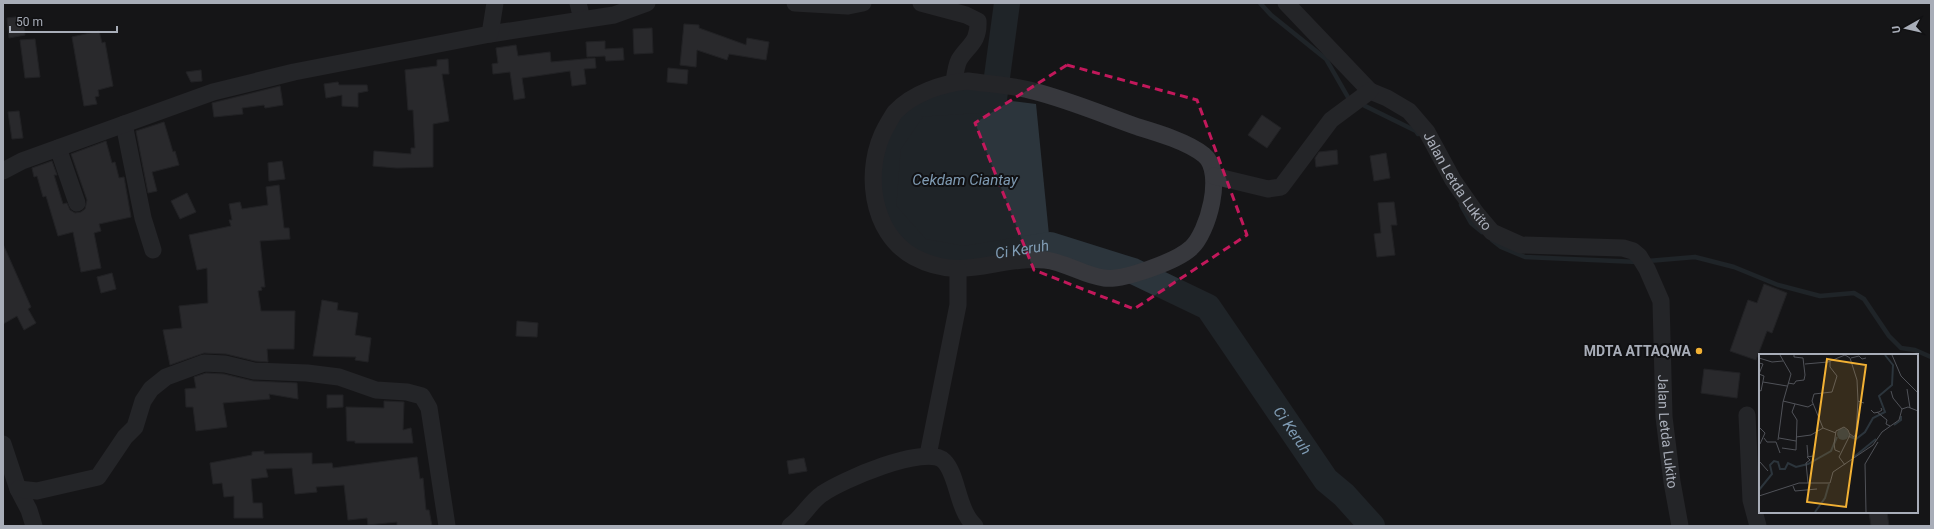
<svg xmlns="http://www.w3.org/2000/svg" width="1934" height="529" viewBox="0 0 1934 529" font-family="Roboto,sans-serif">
<rect width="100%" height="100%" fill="#161618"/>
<!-- water -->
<path fill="#2c353c" d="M 994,99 L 1036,104 L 1050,245 L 1032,254 L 964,259 L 919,251 L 883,210 L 888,145 L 916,106 Z"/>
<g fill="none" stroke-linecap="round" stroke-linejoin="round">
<!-- stream -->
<path stroke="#2c353c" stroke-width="4.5" d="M 1260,3 L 1271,15 L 1326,59 L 1349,99 L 1352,100
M 1359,103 L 1416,131 L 1418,134
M 1461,205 L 1471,223 L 1482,232
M 1492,240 L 1501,247 L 1525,257 L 1638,262
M 1648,261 L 1695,257 L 1734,267 L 1778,285 L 1820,296 L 1854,293 L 1864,299 L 1889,336 L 1901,348 L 1915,350 L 1931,357"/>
<!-- river -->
<path stroke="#2c353c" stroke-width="26" id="s1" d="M 1007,3 L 994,99 L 916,104 L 888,145 L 883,210 L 919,251 L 964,259 L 1050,245 L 1133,271 L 1208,307 L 1326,480 L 1344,495 L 1372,526"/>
</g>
<!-- building -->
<path fill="#404145" stroke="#303034" d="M 23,16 L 25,35 L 9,38 L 7,18 Z
M 684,24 L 699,25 L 699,28 L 746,45 L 747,38 L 769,42 L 766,60 L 729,54 L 727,60 L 697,50 L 696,67 L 680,65 Z
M 652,28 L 653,53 L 634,54 L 633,29 Z
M 99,31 L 102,43 L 105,42 L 113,86 L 98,90 L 99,96 L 95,97 L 97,104 L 84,106 L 72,37 Z
M 35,39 L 40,77 L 25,78 L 20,40 Z
M 605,41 L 605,49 L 623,48 L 624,60 L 606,61 L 605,56 L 587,57 L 586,42 Z
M 516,45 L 518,56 L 550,52 L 551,62 L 595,58 L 596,68 L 584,69 L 586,84 L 572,86 L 570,71 L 522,78 L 525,98 L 514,100 L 510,72 L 493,74 L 492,64 L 498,63 L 496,48 Z
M 448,59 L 449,74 L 442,74 L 449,121 L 433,124 L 433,167 L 397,168 L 373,166 L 374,151 L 411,154 L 411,148 L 415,148 L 413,110 L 408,110 L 405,70 L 437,66 L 437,60 Z
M 668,68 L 688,70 L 687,84 L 667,82 Z
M 201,70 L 202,81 L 191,82 L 186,72 Z
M 338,82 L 339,85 L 367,85 L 368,91 L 358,93 L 358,107 L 342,106 L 342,95 L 326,98 L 324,84 Z
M 280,86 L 283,105 L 265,108 L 264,105 L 242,108 L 243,114 L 214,117 L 212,103 Z
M 19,111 L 23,138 L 12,139 L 8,112 Z
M 1262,115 L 1281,128 L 1267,148 L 1248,135 Z
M 164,122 L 173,152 L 175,151 L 179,165 L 152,172 L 157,191 L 148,193 L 136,131 Z
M 106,141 L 112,163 L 115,162 L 119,178 L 124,177 L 131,217 L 99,224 L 101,231 L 94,233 L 101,268 L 81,272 L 73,232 L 58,236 L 46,196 L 43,197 L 37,176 L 34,177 L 32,168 L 52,161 L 57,175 L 54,175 L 63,204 L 67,203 L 70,210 L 75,213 L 81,212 L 85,209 L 87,200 L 71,154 Z
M 1337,150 L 1338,164 L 1316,167 L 1315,158 L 1319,152 Z
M 1386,153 L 1390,178 L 1374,181 L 1370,156 Z
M 282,161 L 285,179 L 269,181 L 268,163 Z
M 279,185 L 284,228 L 289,228 L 290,239 L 260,241 L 265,287 L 261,287 L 262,290 L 258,291 L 261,311 L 295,311 L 294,349 L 267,349 L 268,362 L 255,361 L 226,354 L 204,353 L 170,365 L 163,330 L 182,328 L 179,306 L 208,303 L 207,268 L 197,270 L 189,235 L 231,226 L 229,220 L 232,220 L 229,204 L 240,202 L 242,209 L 268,205 L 266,187 Z
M 187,193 L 196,212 L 180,219 L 171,201 Z
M 1394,202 L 1397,225 L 1391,225 L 1395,255 L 1377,257 L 1374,234 L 1381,233 L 1378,203 Z
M 3,244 L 31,307 L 28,309 L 36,323 L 24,330 L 17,316 L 3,324 Z
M 112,273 L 116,289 L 101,293 L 97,277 Z
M 1764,284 L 1787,293 L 1772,333 L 1767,331 L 1756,360 L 1730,351 L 1748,300 L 1757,303 Z
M 322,300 L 338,303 L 337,310 L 358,313 L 355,335 L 371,338 L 368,362 L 355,360 L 356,357 L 313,356 Z
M 517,321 L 538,323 L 537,337 L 516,336 Z
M 1704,369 L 1740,373 L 1737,398 L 1701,393 Z
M 206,373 L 224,374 L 253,381 L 297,383 L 298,399 L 269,394 L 270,399 L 223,403 L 227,427 L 196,431 L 193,407 L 186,407 L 185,389 L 196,388 L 194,377 Z
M 327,395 L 343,395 L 343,407 L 327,408 Z
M 384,401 L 404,402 L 403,430 L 411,428 L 413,443 L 355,443 L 355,441 L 347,441 L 346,407 L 384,408 Z
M 264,451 L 264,454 L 312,453 L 312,464 L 332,463 L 333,468 L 417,457 L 420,479 L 423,478 L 426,510 L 429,510 L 432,526 L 397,526 L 397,522 L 368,525 L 367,518 L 348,520 L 344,485 L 316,487 L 317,492 L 295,494 L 292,468 L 266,469 L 268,477 L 251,479 L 253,503 L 262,503 L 263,518 L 234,518 L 234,496 L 224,497 L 222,483 L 213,484 L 210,463 L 252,455 L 252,452 Z
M 804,458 L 807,471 L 789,474 L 787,461 Z
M 1869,512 L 1887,512 L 1889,526 L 1871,526 Z"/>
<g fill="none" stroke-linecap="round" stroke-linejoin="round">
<!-- minor -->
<g stroke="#37383d" stroke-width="17">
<path d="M 578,3 L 582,19"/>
<path d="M 795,3 L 848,6 L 863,3"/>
<path d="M 921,3 L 966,15 L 978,21 C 979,43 968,45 959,60 C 956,66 955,75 954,82"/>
<path id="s2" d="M 1286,3 L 1370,91 L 1387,98 L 1409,111 L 1427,132 L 1453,180 L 1476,213 L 1492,232 L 1521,245 L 1623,248 L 1633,251 L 1639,256 L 1647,269 L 1661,301 L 1664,417 L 1672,482 L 1680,526"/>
<path d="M 490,34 L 614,15 L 647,3"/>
<path d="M 968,81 C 989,84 1012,85 1033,91 C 1069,100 1104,115 1138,127 C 1158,133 1188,142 1204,155 C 1225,172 1208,233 1191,248 C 1177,261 1123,281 1104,278 C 1085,276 1065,262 1045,260 C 995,256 963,283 914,257 C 870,233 863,168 886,127 C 889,122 892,116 895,112 C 913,93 943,83 968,81 Z"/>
<path d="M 124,124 L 143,218 L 153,250"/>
<path d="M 58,148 L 77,203"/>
<path d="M 3,171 L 22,161 L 213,92 L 294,72 L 490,34 L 495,3"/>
<path d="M 1214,176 L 1268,189 L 1281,187 L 1331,120 L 1370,91"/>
<path d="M 1747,415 L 1751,500 L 1758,526"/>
<path d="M 3,444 L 18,489 L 29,510 L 34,526"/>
<path d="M 928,455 L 958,305 L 958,270"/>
<path d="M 18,489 L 37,491 L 98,477 L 125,437 L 135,427 L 143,401 L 151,389 L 166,377 L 204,363 L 225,364 L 254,371 L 307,373 L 339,377 L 376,390 L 407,392 L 422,396 L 429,408 L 447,526"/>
<path d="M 790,526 C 803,517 810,502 822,494 C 840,481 926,443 944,461 C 958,475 957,510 975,526"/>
</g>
</g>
<!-- marked area -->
<path d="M0 0H1934V529H0ZM 1067,65 L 1197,100 L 1247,235 L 1134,309 L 1034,270 L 975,123 Z" fill="#161618" fill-opacity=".55" fill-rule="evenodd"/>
<path fill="none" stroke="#c2185b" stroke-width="3" stroke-dasharray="8 5" stroke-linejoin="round" d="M 1067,65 L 1197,100 L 1247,235 L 1134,309 L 1034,270 L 975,123 Z"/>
<!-- markers -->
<circle fill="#f2b134" stroke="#111113" stroke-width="1.5" cx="1699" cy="351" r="4"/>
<g text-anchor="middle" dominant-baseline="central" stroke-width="4" stroke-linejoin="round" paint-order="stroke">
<!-- street labels -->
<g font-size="14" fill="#a8adb8" stroke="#111113">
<text stroke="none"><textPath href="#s2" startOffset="251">Jalan Letda Lukito</textPath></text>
<text stroke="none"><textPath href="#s2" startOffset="646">Jalan Letda Lukito</textPath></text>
</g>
<!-- poi labels -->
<g font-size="14" font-weight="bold" fill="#a8adb8" stroke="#111113" text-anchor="end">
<text x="1691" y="351">MDTA ATTAQWA</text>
</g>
<!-- water labels -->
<g font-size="15" font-style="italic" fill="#7f9bb3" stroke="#111113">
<text x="965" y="180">Cekdam Ciantay</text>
<text stroke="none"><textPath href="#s1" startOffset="449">Ci Keruh</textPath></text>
<text stroke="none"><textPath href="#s1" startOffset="797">Ci Keruh</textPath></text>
</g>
</g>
<!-- overview -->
<g transform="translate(1759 354)">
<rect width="159" height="159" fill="#161618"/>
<path d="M78 80a6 6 0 1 1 12 0a6 6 0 1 1-12 0Z" fill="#2c353c"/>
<path fill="none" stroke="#2c353c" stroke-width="2" d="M 135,71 L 142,66 L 142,62M 89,82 L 97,85 L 106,78 L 114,64 L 126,58 L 120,42 L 133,31 L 134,11 L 126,1M 95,103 L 117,85M 0,136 L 13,120 L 11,111 L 15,107 L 19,108 L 21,115 L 26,115 L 29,109 L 37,113 L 49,110 L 72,97 L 78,83M 56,158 L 66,144 L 70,130"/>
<path fill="none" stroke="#505258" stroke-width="1" d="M 133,1 L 142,22 L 159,39M 0,4 L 13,8 L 24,7M 92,4 L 100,2 L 103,5 L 107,4M 0,9 L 4,10 L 0,20M 46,10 L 69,8 L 86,1 L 91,4 L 98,26 L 99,47 L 105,49M 0,20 L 5,22 L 2,37 L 0,36M 4,28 L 28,32M 29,29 L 35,30 L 37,27 L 45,26 L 46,21 L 44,4 L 35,3 L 35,1M 148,35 L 151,54M 132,37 L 134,44 L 143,55M 24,47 L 49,53 L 54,50M 112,56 L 115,59 L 120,58 L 123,56 L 122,54M 118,58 L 128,66 L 127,70 L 131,72M 0,73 L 6,79 L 1,90M 64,74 L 53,47 L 55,40 L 73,38 L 78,22 L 71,13 L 71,7M 91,80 L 95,83 L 97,79 L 99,47M 37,83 L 52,81 L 64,74 L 77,79M 5,84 L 8,88 L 17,88 L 21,99M 20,84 L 37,87M 19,86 L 24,48 L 32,20 L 21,1M 48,91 L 49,103M 23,94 L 37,96 L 38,66 L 33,58 L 36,50M 81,98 L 76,96 L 75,90 L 77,77 L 85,73 L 89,76 L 91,81 L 80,103 L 86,111M 1,108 L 9,117M 49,129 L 47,109 L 51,106 L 48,103 L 54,102M 34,132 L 36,137 L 58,135M 0,142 L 40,129 L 71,129 L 74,118 L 114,91 L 123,78 L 140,66 L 143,55 L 149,53 L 159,57M 107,158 L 106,110 L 119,88"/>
<path fill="#f2b134" fill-opacity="0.15" stroke="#f2b134" stroke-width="2" d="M 68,5 L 107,11 L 87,153 L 48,148 Z"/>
<rect width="159" height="159" fill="none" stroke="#a8adb8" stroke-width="2"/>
</g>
<!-- border -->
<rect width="1934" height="529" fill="none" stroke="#a8adb8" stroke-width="8"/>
<!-- north arrow -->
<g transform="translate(1906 28) rotate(262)" stroke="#111113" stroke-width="3" paint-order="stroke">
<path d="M0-3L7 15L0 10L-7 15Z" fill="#a8adb8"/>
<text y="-6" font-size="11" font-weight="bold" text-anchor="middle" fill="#a8adb8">U</text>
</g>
<!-- scale -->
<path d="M10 26v6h107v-6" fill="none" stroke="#a8adb8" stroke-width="2"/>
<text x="16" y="26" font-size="12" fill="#a8adb8" stroke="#111113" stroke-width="3" paint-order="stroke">50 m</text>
</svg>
